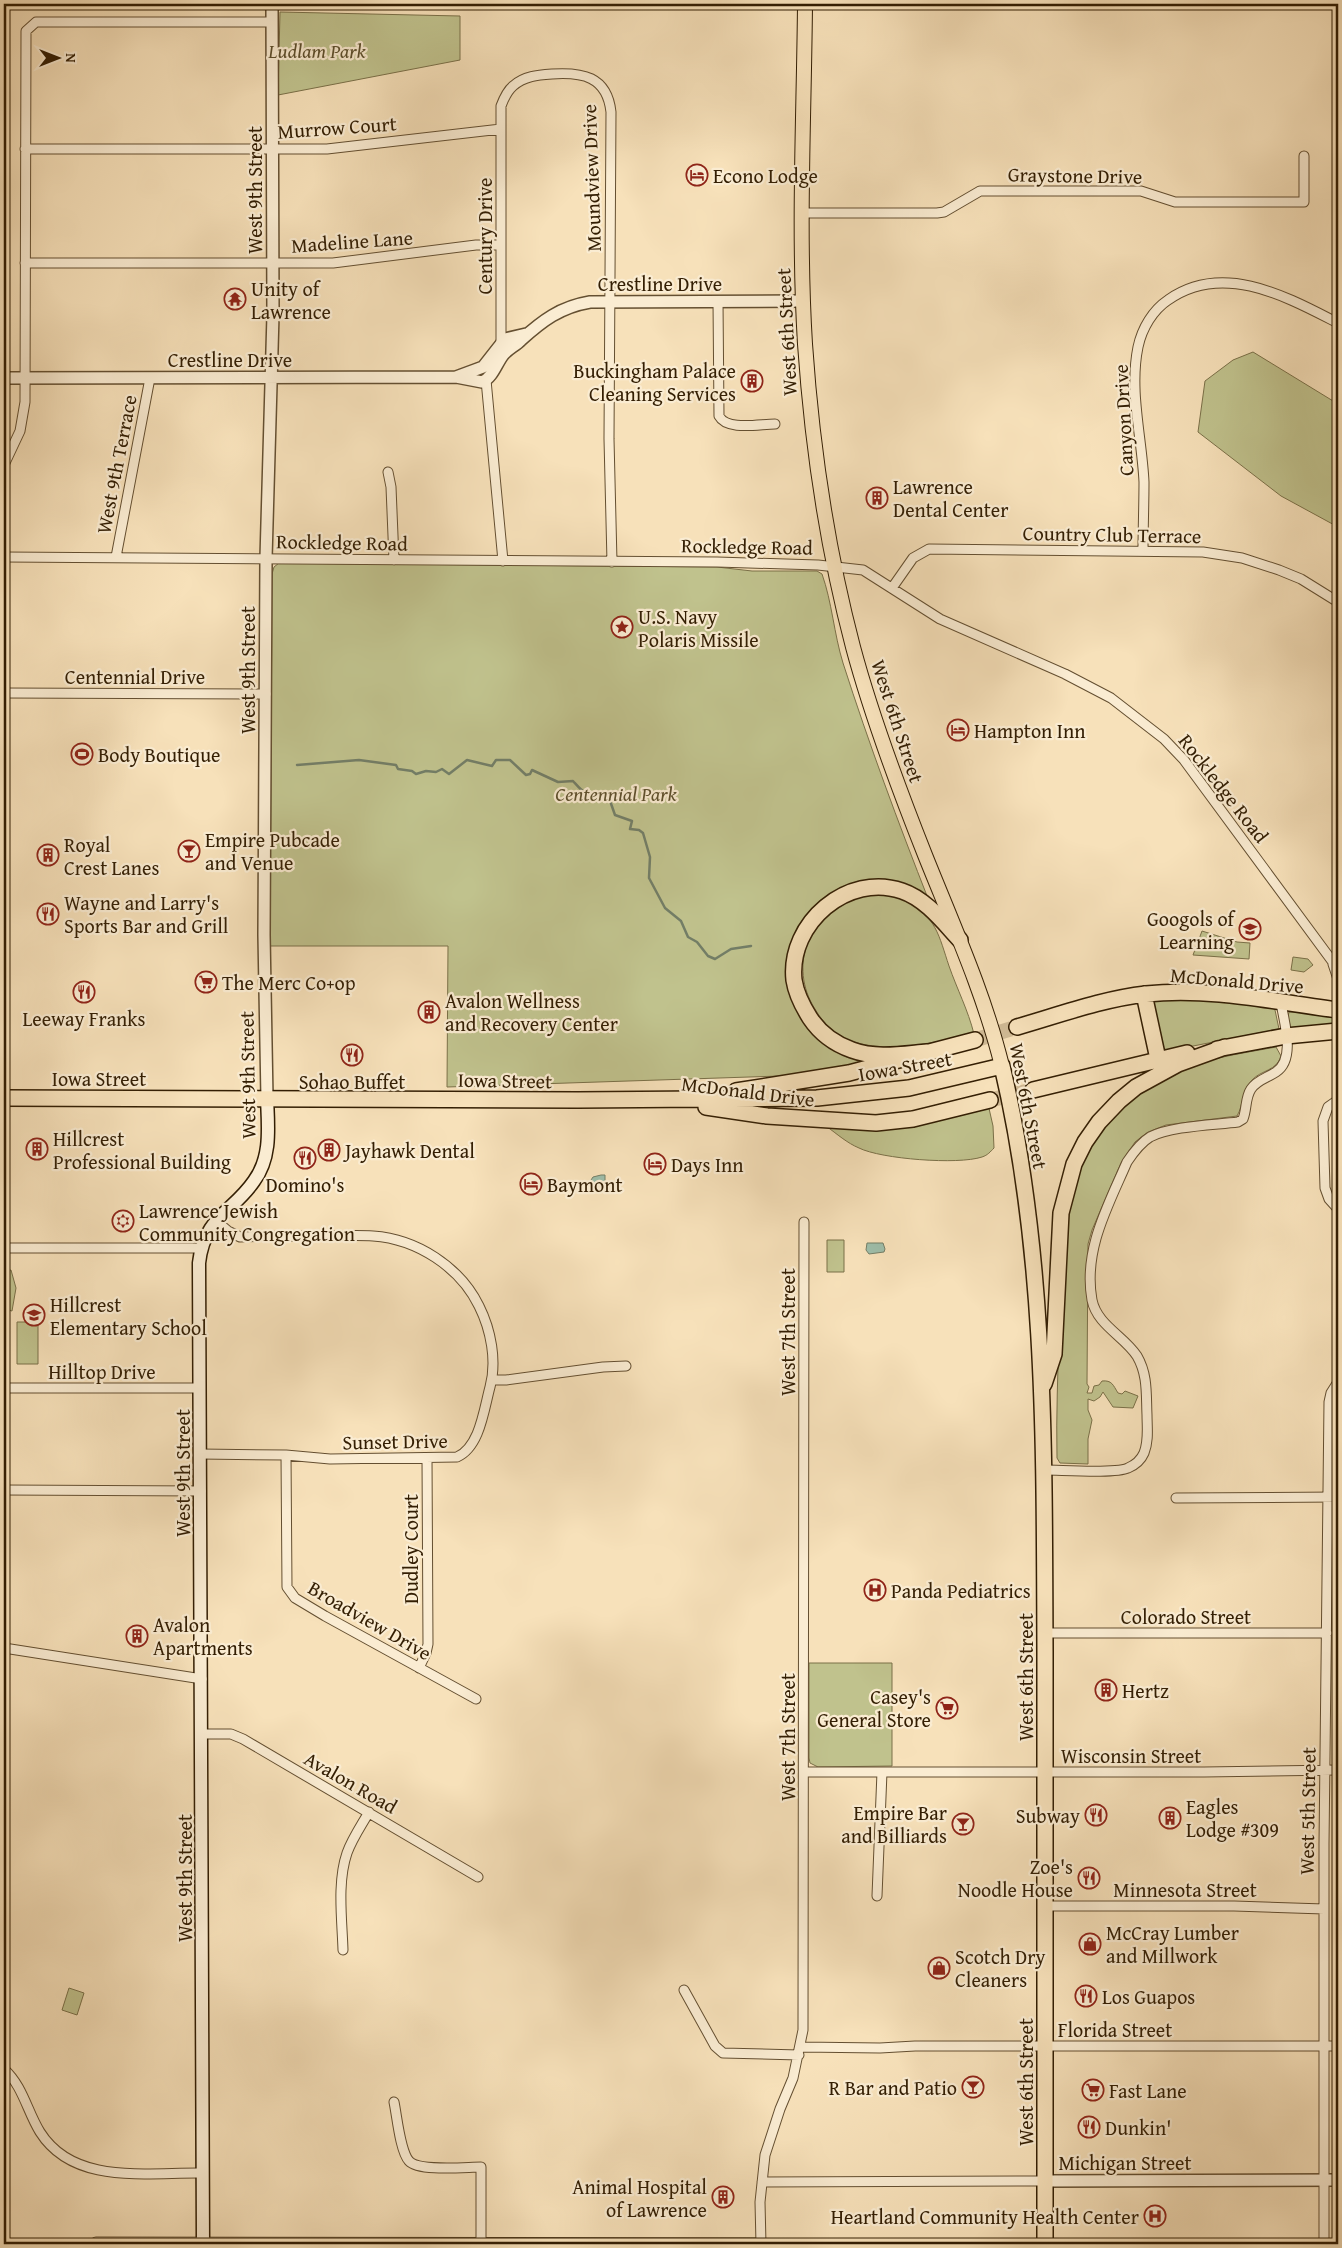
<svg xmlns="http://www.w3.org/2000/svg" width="1342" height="2248" viewBox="0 0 1342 2248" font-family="'Gentium Book Plus',serif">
<rect width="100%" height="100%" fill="#f7e1ba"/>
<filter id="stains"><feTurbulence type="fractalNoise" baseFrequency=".004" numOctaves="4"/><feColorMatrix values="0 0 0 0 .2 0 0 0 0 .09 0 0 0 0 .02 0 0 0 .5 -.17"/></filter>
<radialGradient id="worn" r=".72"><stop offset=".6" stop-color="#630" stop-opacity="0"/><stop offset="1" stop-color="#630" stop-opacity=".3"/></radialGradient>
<!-- green -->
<path fill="#c0c28d" stroke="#7a7048" d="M 280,12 L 460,16 L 460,60 L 278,95 Z
M 1253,352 L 1338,404 L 1338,527 L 1281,496 L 1198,432 L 1205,381 L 1233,360 Z
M 279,563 L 717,567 L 752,571 L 817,571 L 822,574 C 832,602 834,634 843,663 C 869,744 898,822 929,901 L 878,882 L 801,929 L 796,1003 L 870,1062 L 806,1074 L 780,1076 L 447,1087 L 448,946 L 270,946 L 272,574 L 274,567 Z
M 880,893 L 907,897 L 906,901 C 936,916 939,936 949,966 C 957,989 968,1010 974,1034 C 937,1042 887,1054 851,1041 C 835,1035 823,1023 815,1009 C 788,967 808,911 857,896 C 864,894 872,894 880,893 Z
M 1202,931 L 1237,942 L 1250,943 L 1249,959 L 1193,955 Z
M 1293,957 L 1308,959 L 1313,965 L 1304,972 L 1291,970 Z
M 1170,999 L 1216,999 L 1270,1006 L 1275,1010 L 1279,1029 L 1168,1051 L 1162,1047 L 1152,1005 L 1154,1000 Z
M 1289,1012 L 1334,1013 L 1338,1025 L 1291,1029 L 1288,1017 Z
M 1276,1047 L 1281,1056 C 1277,1071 1261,1070 1252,1080 C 1241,1091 1244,1104 1237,1116 L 1166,1125 L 1148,1132 L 1135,1142 L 1121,1163 L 1092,1230 L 1088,1244 L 1087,1384 L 1089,1387 L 1087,1393 L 1092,1393 L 1094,1386 L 1099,1385 L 1102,1381 C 1112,1380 1113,1385 1118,1393 L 1122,1394 L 1125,1391 L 1138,1396 L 1133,1408 L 1113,1407 L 1103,1392 L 1100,1397 L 1094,1401 L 1088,1399 L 1088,1410 L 1092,1420 L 1088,1439 L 1088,1464 L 1060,1463 L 1057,1458 C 1056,1415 1058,1373 1059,1330 C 1061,1278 1061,1221 1078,1172 C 1092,1132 1128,1094 1166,1076 C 1199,1059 1239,1054 1276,1047 Z
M 988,1104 L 993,1126 L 994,1148 C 990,1152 988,1155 982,1157 C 958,1165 881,1159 859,1148 C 847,1143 837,1134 826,1126 Z
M 827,1240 L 844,1240 L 844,1272 L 827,1272 Z
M 11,1270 L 16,1288 L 12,1311 L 4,1309 L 4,1271 Z
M 17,1322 L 38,1322 L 38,1364 L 17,1364 Z
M 809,1663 L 892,1663 L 892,1766 L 818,1767 L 810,1763 L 809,1758 Z
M 69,1988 L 84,1993 L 77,2015 L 62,2010 Z"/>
<!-- water -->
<path fill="#9ebeaa" stroke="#737e67" d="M 601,1175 L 605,1175 L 605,1181 L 600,1185 L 593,1185 L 591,1180 L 593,1177 Z
M 867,1243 L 883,1243 L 885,1249 L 884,1252 L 869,1254 L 866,1250 Z"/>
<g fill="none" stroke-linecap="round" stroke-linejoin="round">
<!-- stream -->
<path stroke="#737e67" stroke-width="2.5" d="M 297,765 L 359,760 L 396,765 L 398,769 L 412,771 L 416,774 L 426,771 L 436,772 L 442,769 L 449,774 L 467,760 L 492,766 L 496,760 L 510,760 L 526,775 L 530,774 L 532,770 L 558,782 L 573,781 C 582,791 586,797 599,793 L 609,798 L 615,815 L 632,821 L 630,829 L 639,830 L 643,833 L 650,857 L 649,878 L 665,908 L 681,921 L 688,937 L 697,942 L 708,956 L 715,959 L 731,949 L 751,946"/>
<!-- trunk-tunnel -->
<path stroke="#d0ba95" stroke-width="15" stroke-dasharray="15 8" stroke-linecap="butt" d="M 975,1040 L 1017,1027
M 990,1100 L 1033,1090"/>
<!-- minor casing -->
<g stroke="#644f31" stroke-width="11">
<path id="minor" d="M 25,149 L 327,149 L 501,129
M 803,213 L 937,213 L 944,212 L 980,191 L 1141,191 L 1175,202 L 1304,202 L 1304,156
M 25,263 L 333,263 L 476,245 L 501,245
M 718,301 L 719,416 C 727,431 759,424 775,424
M 501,342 L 501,106 C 504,98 507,91 513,86 C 524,76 538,75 552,74 C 582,72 607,76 611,112 L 609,439 L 612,562
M 486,380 L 503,561
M 4,465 L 20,431 L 25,402 L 26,31 L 36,22 L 272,22
M 388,472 L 391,487 L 394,560
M 1143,551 C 1143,528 1144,505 1144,482 C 1142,438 1129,391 1138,347 C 1142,328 1153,310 1168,300 C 1223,261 1287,297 1338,323
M 4,557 L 717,562 L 818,565 L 863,570 L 940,619 L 1065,674 L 1111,698 L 1164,739 L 1184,760 L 1338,969
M 116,557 L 150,378
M 892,588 L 913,558 L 929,549 L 1203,552 L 1242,558 L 1279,570 L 1301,579 L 1338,602
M 4,693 L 266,694
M 1333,964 L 1338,979
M 1338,1100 L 1328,1107 L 1323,1121 L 1325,1188 L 1329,1199 L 1338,1209
M 4,1248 L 202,1248
M 492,1380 L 506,1380 L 603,1367 L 626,1366
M 4,1388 L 200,1388
M 200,1454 L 286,1455 L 330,1459 L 457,1457 C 480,1447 484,1409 490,1387 C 497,1361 491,1330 479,1306 C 460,1267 417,1239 373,1236 C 357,1235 340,1236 324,1236 C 296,1236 268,1236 240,1237 L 228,1231 L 215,1220
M 286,1455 L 287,1587 L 295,1598 L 325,1616 L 476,1699
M 1045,1470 C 1062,1470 1115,1474 1128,1468 C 1135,1465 1141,1460 1144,1453 C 1149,1441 1147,1427 1147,1415 C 1146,1394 1148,1375 1137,1356 C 1124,1336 1097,1325 1092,1300 C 1083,1250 1108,1206 1127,1162 C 1133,1153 1140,1143 1150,1137 C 1170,1126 1214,1125 1238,1122 L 1243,1119 C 1247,1109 1245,1098 1251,1089 C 1257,1080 1267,1078 1276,1072 C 1296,1059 1284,1022 1281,1003
M 4,1490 L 201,1491
M 1176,1498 L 1338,1497
M 1045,1633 L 1327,1633
M 4,1648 L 202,1679
M 419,1668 L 426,1653 L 428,1644 L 427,1458
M 202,1734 L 231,1734 L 243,1739 L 478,1877
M 805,1772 L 1204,1772 L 1338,1770
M 877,1896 L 882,1772
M 1045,1906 L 1234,1906 L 1324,1909
M 343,1950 C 342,1919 337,1882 347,1853 C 352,1839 361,1826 369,1812
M 684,1990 L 715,2046 L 723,2053 L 799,2055
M 801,2047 L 880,2048 L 915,2046 L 1338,2046
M 4,2069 C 23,2086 27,2111 40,2132 C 74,2186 148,2172 203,2173
M 394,2102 C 397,2116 400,2151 409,2161 C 419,2172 466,2167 481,2167 L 481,2244
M 762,2182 L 1045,2181
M 96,2242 L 761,2243
M 761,2244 L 760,2202 L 765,2155 L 780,2109 L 793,2078 L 803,2030 L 804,1222
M 1324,2244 L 1324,1844 L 1329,1402 L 1331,1393 L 1338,1382"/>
</g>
<!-- tertiary casing -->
<g stroke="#644f31" stroke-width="14">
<path id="tertiary" d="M 456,377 L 483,367 L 505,339 L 526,334
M 4,378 L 456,377 L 482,382 C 493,377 496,364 503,355 C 508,349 515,346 521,340 C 542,321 560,307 590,302 L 803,301
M 267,1098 L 264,935 L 266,558 L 273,315 L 272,4
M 1045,2181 L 1338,2180"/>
</g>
<!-- secondary casing -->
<g stroke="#331e03" stroke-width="15">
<path id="secondary" d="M 203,2244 L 199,1263 C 204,1217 233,1212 254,1181 C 272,1157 268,1126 267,1098"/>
</g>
<!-- primary casing -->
<g stroke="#331e03" stroke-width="16">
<path id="primary" d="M 805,4 C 804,117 798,231 805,344 C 812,446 827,548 853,647 C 872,718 898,787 925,855 C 953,925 984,993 1002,1066"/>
</g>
<!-- trunk casing -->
<g stroke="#331e03" stroke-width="18">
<path id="trunk" d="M 1144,994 L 1158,1059
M 1017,1027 C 1059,1015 1102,999 1146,994 C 1210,987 1275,1002 1338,1010
M 1217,1049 L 1286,1036 L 1338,1031
M 927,1052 C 903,1054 876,1059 852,1050 C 835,1044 820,1033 810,1018 C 803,1007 796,993 794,980 C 788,923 848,872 902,891 C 926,899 944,923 960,940
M 1033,1090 L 1187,1053
M 736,1091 L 849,1073 L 975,1040
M 4,1098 L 578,1100 L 817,1098 L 909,1088 L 1002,1066 C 1047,1257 1044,1455 1045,1651 C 1045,1849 1045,2046 1045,2244
M 706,1107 L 767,1116 L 876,1123 L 913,1119 L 990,1100
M 1044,1384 L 1054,1354 L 1061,1213 L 1074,1164 L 1085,1142 L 1099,1122 L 1119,1101 L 1136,1087 L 1178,1064 L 1225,1047"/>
</g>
<!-- minor -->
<use href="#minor" stroke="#faecd2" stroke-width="9"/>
<!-- tertiary -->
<use href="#tertiary" stroke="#faecd2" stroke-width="11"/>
<!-- secondary -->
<use href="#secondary" stroke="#faecd2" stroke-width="12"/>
<!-- primary -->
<use href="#primary" stroke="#f7e1ba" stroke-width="14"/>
<!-- trunk -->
<use href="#trunk" stroke="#f7e1ba" stroke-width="15"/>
</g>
<!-- icons -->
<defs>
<g id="hotel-ring" transform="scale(1.125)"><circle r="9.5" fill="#faecd2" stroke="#8f2418" stroke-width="1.5"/><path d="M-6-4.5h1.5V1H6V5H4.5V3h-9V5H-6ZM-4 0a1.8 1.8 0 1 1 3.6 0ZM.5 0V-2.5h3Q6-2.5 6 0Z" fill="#8f2418"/></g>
<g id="temple-ring" transform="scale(1.125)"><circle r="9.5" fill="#faecd2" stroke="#8f2418" stroke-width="1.5"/><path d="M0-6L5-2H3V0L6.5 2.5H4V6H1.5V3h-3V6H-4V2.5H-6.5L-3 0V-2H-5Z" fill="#8f2418"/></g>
<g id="building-ring" transform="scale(1.125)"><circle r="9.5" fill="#faecd2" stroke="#8f2418" stroke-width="1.5"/><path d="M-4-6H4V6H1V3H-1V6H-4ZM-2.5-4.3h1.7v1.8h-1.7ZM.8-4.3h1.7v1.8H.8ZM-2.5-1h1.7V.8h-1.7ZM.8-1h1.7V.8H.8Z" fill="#8f2418"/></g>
<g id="sight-ring" transform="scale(1.125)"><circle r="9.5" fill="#faecd2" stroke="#8f2418" stroke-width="1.5"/><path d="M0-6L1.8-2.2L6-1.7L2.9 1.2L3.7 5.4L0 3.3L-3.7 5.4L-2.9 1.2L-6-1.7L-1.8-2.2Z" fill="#8f2418"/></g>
<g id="stadium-ring" transform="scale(1.125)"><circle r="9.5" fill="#faecd2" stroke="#8f2418" stroke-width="1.5"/><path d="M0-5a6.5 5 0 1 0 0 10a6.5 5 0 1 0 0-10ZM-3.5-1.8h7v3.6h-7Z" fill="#8f2418"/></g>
<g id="bar-ring" transform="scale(1.125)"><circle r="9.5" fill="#faecd2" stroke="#8f2418" stroke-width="1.5"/><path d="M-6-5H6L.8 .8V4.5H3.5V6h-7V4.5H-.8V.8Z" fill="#8f2418"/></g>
<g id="restaurant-ring" transform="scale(1.125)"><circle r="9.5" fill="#faecd2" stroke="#8f2418" stroke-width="1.5"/><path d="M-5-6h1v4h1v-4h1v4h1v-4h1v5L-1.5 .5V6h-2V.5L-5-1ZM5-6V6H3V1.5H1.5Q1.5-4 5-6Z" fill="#8f2418"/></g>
<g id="school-ring" transform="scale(1.125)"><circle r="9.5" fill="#faecd2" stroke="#8f2418" stroke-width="1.5"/><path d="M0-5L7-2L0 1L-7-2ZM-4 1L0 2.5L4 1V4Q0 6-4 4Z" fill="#8f2418"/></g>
<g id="supermarket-ring" transform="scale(1.125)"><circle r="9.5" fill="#faecd2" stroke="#8f2418" stroke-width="1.5"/><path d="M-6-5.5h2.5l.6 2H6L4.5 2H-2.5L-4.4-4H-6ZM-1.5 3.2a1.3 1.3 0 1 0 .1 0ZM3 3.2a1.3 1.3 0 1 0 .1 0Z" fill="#8f2418"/></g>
<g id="synagogue-ring" transform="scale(1.125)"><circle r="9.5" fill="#faecd2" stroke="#8f2418" stroke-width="1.5"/><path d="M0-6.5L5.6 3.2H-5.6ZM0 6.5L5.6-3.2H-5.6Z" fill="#8f2418"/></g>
<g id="hospital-ring" transform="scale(1.125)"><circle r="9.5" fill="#faecd2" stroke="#8f2418" stroke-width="1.5"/><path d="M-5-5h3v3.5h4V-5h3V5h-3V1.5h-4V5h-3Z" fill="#8f2418"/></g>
<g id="shop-ring" transform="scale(1.125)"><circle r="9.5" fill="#faecd2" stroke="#8f2418" stroke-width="1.5"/><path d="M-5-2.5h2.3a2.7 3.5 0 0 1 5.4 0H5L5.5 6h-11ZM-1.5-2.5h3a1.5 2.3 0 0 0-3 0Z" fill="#8f2418"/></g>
</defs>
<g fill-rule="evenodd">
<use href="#hotel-ring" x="697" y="175"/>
<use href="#temple-ring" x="235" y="299"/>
<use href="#building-ring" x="752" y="381"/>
<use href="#building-ring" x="877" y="498"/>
<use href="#sight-ring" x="622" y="627"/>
<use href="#hotel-ring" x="958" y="730"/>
<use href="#stadium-ring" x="82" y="754"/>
<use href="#bar-ring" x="189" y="851"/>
<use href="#building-ring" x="48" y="855"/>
<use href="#restaurant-ring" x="48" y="914"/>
<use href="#school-ring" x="1250" y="929"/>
<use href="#supermarket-ring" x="206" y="982"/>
<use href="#restaurant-ring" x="84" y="992"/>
<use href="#building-ring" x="429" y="1012"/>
<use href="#restaurant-ring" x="352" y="1055"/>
<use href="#building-ring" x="37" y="1149"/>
<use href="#building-ring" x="329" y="1150"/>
<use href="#restaurant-ring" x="305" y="1158"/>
<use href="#hotel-ring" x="655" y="1164"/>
<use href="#hotel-ring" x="531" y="1184"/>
<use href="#synagogue-ring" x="123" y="1221"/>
<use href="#school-ring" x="34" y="1315"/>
<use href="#hospital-ring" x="875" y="1590"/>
<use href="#building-ring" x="137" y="1636"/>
<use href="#building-ring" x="1106" y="1690"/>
<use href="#supermarket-ring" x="947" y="1708"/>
<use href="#restaurant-ring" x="1096" y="1815"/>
<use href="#building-ring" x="1170" y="1818"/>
<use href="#bar-ring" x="963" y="1824"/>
<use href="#restaurant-ring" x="1089" y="1878"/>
<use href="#shop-ring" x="1090" y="1944"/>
<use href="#shop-ring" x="939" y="1968"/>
<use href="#restaurant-ring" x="1086" y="1996"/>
<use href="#bar-ring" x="973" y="2087"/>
<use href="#supermarket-ring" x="1093" y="2090"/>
<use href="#restaurant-ring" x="1089" y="2127"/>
<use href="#building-ring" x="723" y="2197"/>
<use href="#hospital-ring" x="1155" y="2216"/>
</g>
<g text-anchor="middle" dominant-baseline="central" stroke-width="4.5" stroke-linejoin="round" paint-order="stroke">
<!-- park labels -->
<g font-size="20" font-style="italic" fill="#5d4f2c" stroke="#faecd2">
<text x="317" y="50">Ludlam Park</text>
<text x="616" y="793">Centennial Park</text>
</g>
<!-- street labels -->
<g font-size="20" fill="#331e03" stroke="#faecd2">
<text transform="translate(337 127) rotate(-4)">Murrow Court</text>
<text transform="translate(1075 175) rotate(1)">Graystone Drive</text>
<text transform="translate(591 178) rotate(-92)">Moundview Drive</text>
<text transform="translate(254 190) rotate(-90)">West 9th Street</text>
<text transform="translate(484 236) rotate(-90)">Century Drive</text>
<text transform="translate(352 241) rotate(-4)">Madeline Lane</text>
<text x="660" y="283">Crestline Drive</text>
<text transform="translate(786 332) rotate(-93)">West 6th Street</text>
<text x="230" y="359">Crestline Drive</text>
<text transform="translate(1123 420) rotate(-93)">Canyon Drive</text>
<text transform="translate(116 464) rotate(-79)">West 9th Terrace</text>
<text transform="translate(1112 534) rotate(1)">Country Club Terrace</text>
<text transform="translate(342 542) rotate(1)">Rockledge Road</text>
<text transform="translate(747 546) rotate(1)">Rockledge Road</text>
<text transform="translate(247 670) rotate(-90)">West 9th Street</text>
<text x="135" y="676">Centennial Drive</text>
<text transform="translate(898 721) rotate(72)">West 6th Street</text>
<text transform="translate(1224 788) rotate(52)">Rockledge Road</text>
<text transform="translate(1237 980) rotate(5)">McDonald Drive</text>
<text transform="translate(905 1066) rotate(-10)">Iowa Street</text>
<text transform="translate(247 1075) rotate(-91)">West 9th Street</text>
<text x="99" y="1078">Iowa Street</text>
<text transform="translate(505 1080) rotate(1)">Iowa Street</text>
<text transform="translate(748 1091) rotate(7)">McDonald Drive</text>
<text transform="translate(1029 1106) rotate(79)">West 6th Street</text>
<text transform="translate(787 1332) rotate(-90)">West 7th Street</text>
<text x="102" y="1371">Hilltop Drive</text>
<text transform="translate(395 1441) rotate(-1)">Sunset Drive</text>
<text transform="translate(182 1473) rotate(-90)">West 9th Street</text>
<text transform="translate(410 1549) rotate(-90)">Dudley Court</text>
<text x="1186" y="1616">Colorado Street</text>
<text transform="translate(370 1620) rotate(30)">Broadview Drive</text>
<text transform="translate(1025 1677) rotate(-90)">West 6th Street</text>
<text transform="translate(787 1737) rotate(-90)">West 7th Street</text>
<text x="1131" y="1755">Wisconsin Street</text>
<text transform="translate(351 1782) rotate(30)">Avalon Road</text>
<text transform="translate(1307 1811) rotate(-89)">West 5th Street</text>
<text transform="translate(184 1878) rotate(-90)">West 9th Street</text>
<text x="1185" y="1889">Minnesota Street</text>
<text x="1115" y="2029">Florida Street</text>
<text transform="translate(1025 2082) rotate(-90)">West 6th Street</text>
<text x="1125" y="2162">Michigan Street</text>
</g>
<!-- poi labels -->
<g font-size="20" fill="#331e03" stroke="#faecd2" text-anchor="start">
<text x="713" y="175">Econo Lodge</text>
<text x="251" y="288">Unity of<tspan x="251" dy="23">Lawrence</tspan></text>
<text x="736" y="370" text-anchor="end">Buckingham Palace<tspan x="736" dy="23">Cleaning Services</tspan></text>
<text x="893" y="486">Lawrence<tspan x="893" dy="23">Dental Center</tspan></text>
<text x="638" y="616">U.S. Navy<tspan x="638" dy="23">Polaris Missile</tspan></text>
<text x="974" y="730">Hampton Inn</text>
<text x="98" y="754">Body Boutique</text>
<text x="205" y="839">Empire Pubcade<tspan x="205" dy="23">and Venue</tspan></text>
<text x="64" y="844">Royal<tspan x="64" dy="23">Crest Lanes</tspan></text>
<text x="64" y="902">Wayne and Larry's<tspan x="64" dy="23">Sports Bar and Grill</tspan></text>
<text x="1234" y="918" text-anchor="end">Googols of<tspan x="1234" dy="23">Learning</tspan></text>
<text x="222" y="982">The Merc Co+op</text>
<text x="445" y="1000">Avalon Wellness<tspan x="445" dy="23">and Recovery Center</tspan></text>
<text x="84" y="1018" text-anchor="middle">Leeway Franks</text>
<text x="352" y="1081" text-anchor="middle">Sohao Buffet</text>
<text x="53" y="1138">Hillcrest<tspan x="53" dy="23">Professional Building</tspan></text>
<text x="345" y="1150">Jayhawk Dental</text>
<text x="671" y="1164">Days Inn</text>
<text x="305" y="1184" text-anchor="middle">Domino's</text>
<text x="547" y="1184">Baymont</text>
<text x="139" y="1210">Lawrence Jewish<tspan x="139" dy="23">Community Congregation</tspan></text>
<text x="50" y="1304">Hillcrest<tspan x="50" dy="23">Elementary School</tspan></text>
<text x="891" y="1590">Panda Pediatrics</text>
<text x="153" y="1624">Avalon<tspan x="153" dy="23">Apartments</tspan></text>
<text x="1122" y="1690">Hertz</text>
<text x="931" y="1696" text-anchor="end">Casey's<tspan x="931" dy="23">General Store</tspan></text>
<text x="1186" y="1806">Eagles<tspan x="1186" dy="23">Lodge #309</tspan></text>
<text x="947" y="1812" text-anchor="end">Empire Bar<tspan x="947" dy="23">and Billiards</tspan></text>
<text x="1080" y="1815" text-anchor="end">Subway</text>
<text x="1073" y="1866" text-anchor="end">Zoe's<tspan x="1073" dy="23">Noodle House</tspan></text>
<text x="1106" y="1932">McCray Lumber<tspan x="1106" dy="23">and Millwork</tspan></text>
<text x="955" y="1956">Scotch Dry<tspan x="955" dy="23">Cleaners</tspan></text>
<text x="1102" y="1996">Los Guapos</text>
<text x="957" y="2087" text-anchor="end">R Bar and Patio</text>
<text x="1109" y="2090">Fast Lane</text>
<text x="1105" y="2127">Dunkin'</text>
<text x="707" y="2186" text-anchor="end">Animal Hospital<tspan x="707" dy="23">of Lawrence</tspan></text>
<text x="1139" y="2216" text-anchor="end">Heartland Community Health Center</text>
</g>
</g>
<!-- margin -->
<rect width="1342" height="2248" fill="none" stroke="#f7e1ba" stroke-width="20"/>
<rect x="5" y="5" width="1332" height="2238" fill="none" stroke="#331e03" stroke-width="2.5"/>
<rect x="10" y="10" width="1322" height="2228" fill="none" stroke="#331e03"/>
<!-- north arrow -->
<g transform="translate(58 58) rotate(90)" stroke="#faecd2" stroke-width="4" paint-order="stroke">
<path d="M0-4L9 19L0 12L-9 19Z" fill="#331e03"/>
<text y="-8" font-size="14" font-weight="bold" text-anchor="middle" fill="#331e03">N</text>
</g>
<rect width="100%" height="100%" filter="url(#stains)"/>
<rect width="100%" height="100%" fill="url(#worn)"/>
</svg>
